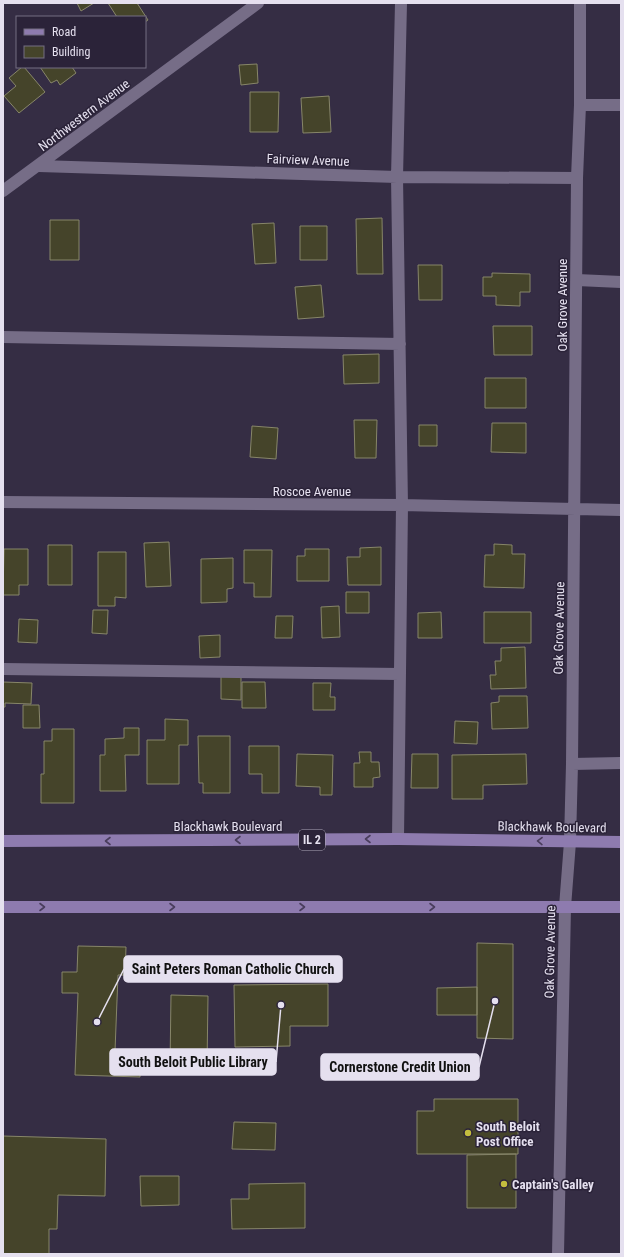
<svg xmlns="http://www.w3.org/2000/svg" width="624" height="1257" viewBox="0 0 624 1257" font-family="'Roboto Condensed',sans-serif">
<rect width="100%" height="100%" fill="#352d44"/>
<!-- building -->
<path fill="#45442a" stroke="#878669" d="M 77,3 L 94,3 L 81,11 Z
M 108,3 L 137,3 L 148,20 L 145,22 L 145,17 L 117,17 Z
M 257,64 L 258,83 L 241,85 L 239,65 Z
M 22,67 L 24,67 L 45,92 L 19,113 L 4,96 L 16,86 L 9,78 Z
M 40,67 L 72,67 L 76,73 L 60,85 L 57,80 L 51,83 Z
M 250,92 L 279,92 L 278,132 L 250,132 Z
M 329,96 L 331,132 L 303,133 L 301,98 Z
M 382,218 L 383,274 L 357,274 L 356,219 Z
M 50,220 L 79,220 L 79,260 L 50,260 Z
M 274,223 L 276,263 L 255,264 L 252,224 Z
M 300,226 L 327,226 L 327,260 L 300,260 Z
M 418,265 L 442,265 L 442,300 L 419,300 Z
M 492,273 L 530,274 L 530,292 L 520,292 L 520,306 L 496,305 L 496,296 L 483,296 L 483,277 L 492,277 Z
M 321,285 L 324,317 L 298,319 L 295,287 Z
M 493,326 L 532,326 L 532,355 L 494,355 Z
M 379,354 L 379,383 L 344,384 L 343,355 Z
M 485,378 L 526,378 L 526,408 L 485,408 Z
M 354,420 L 377,420 L 376,458 L 355,458 Z
M 492,423 L 526,423 L 526,453 L 491,452 Z
M 419,425 L 437,425 L 437,446 L 419,446 Z
M 252,426 L 278,428 L 276,459 L 250,457 Z
M 169,542 L 171,586 L 146,587 L 144,543 Z
M 494,544 L 512,545 L 512,554 L 525,554 L 524,588 L 484,587 L 485,555 L 494,555 Z
M 48,545 L 72,545 L 72,585 L 48,585 Z
M 381,547 L 381,585 L 348,585 L 347,557 L 360,557 L 360,548 Z
M 4,549 L 28,549 L 28,585 L 19,585 L 19,595 L 3,595 Z
M 305,549 L 329,549 L 329,581 L 297,581 L 297,556 L 305,556 Z
M 244,550 L 272,550 L 271,597 L 254,597 L 254,583 L 244,583 Z
M 98,552 L 126,552 L 126,598 L 115,597 L 115,606 L 98,606 Z
M 233,558 L 233,588 L 227,589 L 227,602 L 201,603 L 201,559 Z
M 346,592 L 369,592 L 369,613 L 346,613 Z
M 339,606 L 340,637 L 322,638 L 321,607 Z
M 93,610 L 108,610 L 107,634 L 92,633 Z
M 441,612 L 442,638 L 418,638 L 418,613 Z
M 484,612 L 531,612 L 531,643 L 484,643 Z
M 276,616 L 293,616 L 292,638 L 275,638 Z
M 19,619 L 38,620 L 37,643 L 18,642 Z
M 220,635 L 220,657 L 200,658 L 199,636 Z
M 525,647 L 526,688 L 491,689 L 490,675 L 496,675 L 495,661 L 501,661 L 501,648 Z
M 221,676 L 241,676 L 241,700 L 221,699 Z
M 3,682 L 32,683 L 31,704 L 5,703 L 5,707 L 3,707 Z
M 242,682 L 265,682 L 266,708 L 242,708 Z
M 313,683 L 331,683 L 330,697 L 335,697 L 335,710 L 313,710 Z
M 499,696 L 527,696 L 528,728 L 492,729 L 491,703 L 499,702 Z
M 23,705 L 39,705 L 40,728 L 23,728 Z
M 165,719 L 188,720 L 188,745 L 179,745 L 179,784 L 147,784 L 147,740 L 165,740 Z
M 455,721 L 478,722 L 477,744 L 454,743 Z
M 124,728 L 139,728 L 139,755 L 125,755 L 126,791 L 100,791 L 100,755 L 105,755 L 105,739 L 124,738 Z
M 52,729 L 74,729 L 74,803 L 41,803 L 41,774 L 44,774 L 44,741 L 52,741 Z
M 198,736 L 230,736 L 230,793 L 203,793 L 203,783 L 199,783 Z
M 249,746 L 279,746 L 279,793 L 262,793 L 262,774 L 249,774 Z
M 359,752 L 371,752 L 371,762 L 379,762 L 380,777 L 373,778 L 373,787 L 354,787 L 354,763 L 360,763 Z
M 297,754 L 333,755 L 332,795 L 320,795 L 320,787 L 296,786 Z
M 412,754 L 438,754 L 438,788 L 411,788 Z
M 526,754 L 527,784 L 483,785 L 483,799 L 452,799 L 452,755 Z
M 477,943 L 513,944 L 513,1039 L 477,1038 Z
M 78,946 L 126,947 L 125,975 L 118,975 L 115,1051 L 141,1052 L 140,1077 L 75,1075 L 78,993 L 62,993 L 62,972 L 77,972 Z
M 328,984 L 328,1026 L 290,1026 L 290,1046 L 235,1047 L 234,985 Z
M 477,987 L 477,1015 L 437,1015 L 437,988 Z
M 171,995 L 208,996 L 207,1067 L 170,1067 Z
M 434,1099 L 518,1099 L 518,1154 L 417,1154 L 417,1111 L 434,1111 Z
M 234,1122 L 276,1123 L 275,1150 L 232,1149 Z
M 3,1136 L 106,1139 L 105,1196 L 58,1195 L 57,1229 L 49,1229 L 49,1254 L 3,1254 Z
M 516,1154 L 516,1208 L 467,1208 L 467,1155 Z
M 140,1176 L 179,1176 L 179,1205 L 141,1206 Z
M 305,1183 L 305,1228 L 232,1229 L 231,1199 L 249,1199 L 249,1184 Z"/>
<g fill="none" stroke-linecap="round" stroke-linejoin="round">
<!-- minor -->
<path stroke="#766d87" stroke-width="12" d="M 580,105 L 621,105
M 39,166 L 397,177 L 577,178
M 3,191 L 258,3
M 577,280 L 621,282
M 3,337 L 400,344
M 3,502 L 402,505 L 621,510
M 3,669 L 400,674
M 572,764 L 621,763
M 398,839 L 402,505 L 397,177 L 401,3
M 558,1254 L 565,907 L 570,842 L 572,764 L 577,178 L 580,105 L 580,3"/>
<!-- major -->
<path stroke="#8e7baf" stroke-width="12" d="M 3,841 L 398,839 L 621,842
M 3,907 L 621,907"/>
</g>
<!-- one-way arrows -->
<defs><path id="oneway-chevron" d="M-2-3.5L2.5 0L-2 3.5" fill="none" stroke-width="1.6" stroke-linecap="round" stroke-linejoin="round"/></defs>
<g stroke="#493d5c">
<use href="#oneway-chevron" transform="translate(368 839) rotate(180)"/>
<use href="#oneway-chevron" transform="translate(238 840) rotate(180)"/>
<use href="#oneway-chevron" transform="translate(108 841) rotate(180)"/>
<use href="#oneway-chevron" transform="translate(540 841) rotate(-179)"/>
<use href="#oneway-chevron" transform="translate(42 907)"/>
<use href="#oneway-chevron" transform="translate(172 907)"/>
<use href="#oneway-chevron" transform="translate(302 907)"/>
<use href="#oneway-chevron" transform="translate(432 907)"/>
</g>
<!-- markers -->
<g fill="#c3bd3e" stroke="#2b2339" stroke-width="1.5">
<circle cx="468" cy="1133" r="4"/>
<circle cx="504" cy="1184" r="4"/>
</g>
<g text-anchor="middle" dominant-baseline="central" stroke-width="3" stroke-linejoin="round" paint-order="stroke">
<!-- shield labels -->
<rect fill="#2b2339" stroke="#ada7b8" stroke-width="1" x="299" y="830" width="26" height="20" rx="3"/>
<g font-size="12" font-weight="bold" fill="#e5e0ef">
<text x="312" y="840">IL 2</text>
</g>
<!-- street labels -->
<g font-size="13" fill="#e5e0ef" stroke="#2b2339">
<text transform="translate(84 115) rotate(-37)">Northwestern Avenue</text>
<text transform="translate(308 160) rotate(2)">Fairview Avenue</text>
<text transform="translate(562 305) rotate(-90)">Oak Grove Avenue</text>
<text x="312" y="491">Roscoe Avenue</text>
<text transform="translate(559 628) rotate(-89)">Oak Grove Avenue</text>
<text x="228" y="826">Blackhawk Boulevard</text>
<text transform="translate(552 827) rotate(1)">Blackhawk Boulevard</text>
<text transform="translate(550 952) rotate(-89)">Oak Grove Avenue</text>
</g>
<!-- poi labels -->
<g font-size="13" font-weight="bold" fill="#e5e0ef" stroke="#2b2339" text-anchor="start">
<text x="476" y="1126">South Beloit<tspan x="476" dy="15">Post Office</tspan></text>
<text x="512" y="1184">Captain's Galley</text>
</g>
</g>
<!-- callouts -->
<path fill="none" stroke="#e5e0ef" stroke-width="1.5" d="M97 1022L124 969M281 1005L276 1062M495 1001L479 1067"/>
<g fill="#e5e0ef" stroke="#2b2339" stroke-width="1.5">
<circle cx="97" cy="1022" r="4"/>
<circle cx="281" cy="1005" r="4"/>
<circle cx="495" cy="1001" r="4"/>
</g>
<g fill="#e5e0ef" stroke="#e5e0ef" stroke-width="1.5">
<rect x="124" y="956" width="218" height="26" rx="4"/>
<rect x="110" y="1049" width="166" height="26" rx="4"/>
<rect x="321" y="1054" width="158" height="26" rx="4"/>
</g>
<g font-size="14" text-anchor="middle" font-weight="bold" fill="#111">
<text x="233" y="974">Saint Peters Roman Catholic Church</text>
<text x="193" y="1067">South Beloit Public Library</text>
<text x="400" y="1072">Cornerstone Credit Union</text>
</g>
<!-- border -->
<rect width="624" height="1257" fill="none" stroke="#e5e0ef" stroke-width="8"/>
<!-- legend -->
<rect x="16" y="16" width="130" height="52" fill="#2b2339" stroke="#756f82"/>
<rect x="24" y="29" width="20" height="6" fill="#8e7baf" stroke="#756f82"/>
<text x="52" y="36" font-size="12" fill="#e5e0ef">Road</text>
<rect x="24" y="46" width="20" height="12" fill="#45442a" stroke="#756f82"/>
<text x="52" y="56" font-size="12" fill="#e5e0ef">Building</text>
</svg>
